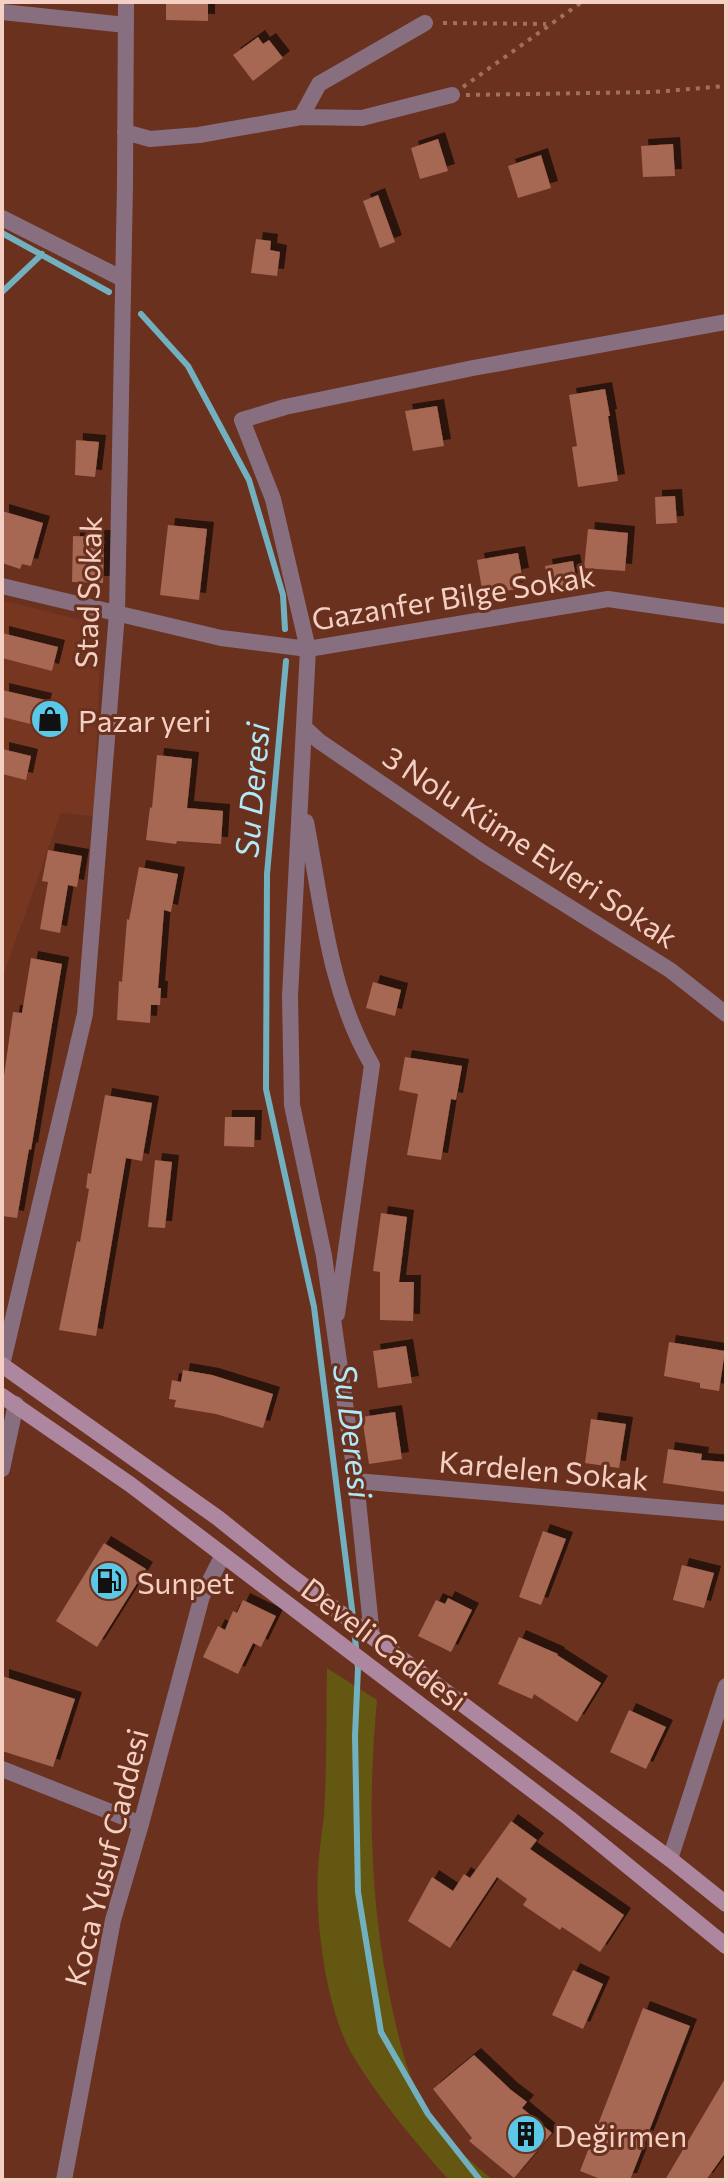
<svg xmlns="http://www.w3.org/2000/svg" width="728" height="2182" viewBox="0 0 728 2182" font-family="Commissioner,sans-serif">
<defs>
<filter id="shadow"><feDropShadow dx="7" dy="-7" stdDeviation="0" flood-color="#0009"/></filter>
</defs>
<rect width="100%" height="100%" fill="#6a311e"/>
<!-- built -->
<path fill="#773620" d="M 2,600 L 101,625 L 94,816 L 61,813 L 2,979 Z"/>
<!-- green -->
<path fill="#635711" d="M 327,1668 L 377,1700 C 367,1809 370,1910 394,2017 C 402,2051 410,2084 429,2114 C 446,2141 469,2160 493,2180 L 449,2180 C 415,2142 378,2098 352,2054 C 326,2008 315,1923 318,1870 C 319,1851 322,1833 324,1815 C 327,1766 326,1717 327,1668 Z"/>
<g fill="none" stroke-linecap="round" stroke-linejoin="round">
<!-- stream -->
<path stroke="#72b0bf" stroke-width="6" d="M 2,233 L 109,292
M 2,292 L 42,254
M 141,314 L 188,366 L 249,480 L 283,595 L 285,629
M 286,661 L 267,874 L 266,1089 L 314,1307 L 353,1617
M 354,1628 L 358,1668 L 355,1736 L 358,1892 L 381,2032 L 428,2114 L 480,2180"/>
</g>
<!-- building -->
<path fill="#a66752" filter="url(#shadow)" d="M 166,2 L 208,2 L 208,21 L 166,20 Z
M 258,37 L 263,44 L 269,40 L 283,58 L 253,81 L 233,55 Z
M 438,139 L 448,171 L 420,179 L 411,148 Z
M 673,144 L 675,176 L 643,177 L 641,146 Z
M 541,155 L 551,188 L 518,198 L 508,166 Z
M 378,195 L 395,242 L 380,248 L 363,201 Z
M 256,239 L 271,241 L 270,250 L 280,252 L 277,276 L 251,273 Z
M 605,389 L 610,416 L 608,416 L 618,481 L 578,487 L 572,447 L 577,446 L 569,395 Z
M 437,406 L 444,446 L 413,451 L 405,411 Z
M 76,440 L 99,442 L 95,477 L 75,475 Z
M 675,496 L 677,523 L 656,524 L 655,497 Z
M 2,511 L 43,523 L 31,566 L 22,564 L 20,569 L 2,563 Z
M 168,525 L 207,529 L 199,600 L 160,595 Z
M 588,529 L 628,533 L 625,571 L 584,568 Z
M 73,536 L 104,537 L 103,583 L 72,582 Z
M 518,553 L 522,575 L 515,576 L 517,589 L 483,595 L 477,560 Z
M 573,561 L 578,588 L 549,593 L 545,566 Z
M 2,633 L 58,647 L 52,671 L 2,658 Z
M 2,690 L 45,700 L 39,726 L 2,717 Z
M 2,749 L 31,756 L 26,780 L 2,774 Z
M 157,755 L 192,759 L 187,808 L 223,811 L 221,844 L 177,841 L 176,844 L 146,840 L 150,807 L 152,808 Z
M 48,850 L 82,856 L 77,887 L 68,885 L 60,933 L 40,929 L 48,882 L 42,881 Z
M 139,867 L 178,874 L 171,912 L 164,910 L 158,988 L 161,988 L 160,1005 L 151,1005 L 150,1023 L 117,1020 L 119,981 L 122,982 L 127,919 L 129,920 Z
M 31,958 L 62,964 L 31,1150 L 29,1149 L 17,1218 L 2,1216 L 2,1090 L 13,1012 L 22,1013 Z
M 373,982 L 401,990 L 395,1016 L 366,1008 Z
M 405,1057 L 462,1066 L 456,1100 L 451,1099 L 441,1160 L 407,1155 L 418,1094 L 399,1090 Z
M 105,1095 L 152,1103 L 142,1161 L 126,1158 L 96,1336 L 59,1330 L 77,1241 L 80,1242 L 89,1189 L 86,1188 L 88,1173 L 91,1174 Z
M 225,1117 L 255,1117 L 254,1147 L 224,1146 Z
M 155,1160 L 172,1162 L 165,1228 L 148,1227 Z
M 381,1213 L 407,1217 L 399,1282 L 414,1282 L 413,1321 L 380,1320 L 380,1272 L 373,1271 Z
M 669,1342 L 725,1351 L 719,1391 L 700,1388 L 700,1383 L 664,1376 Z
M 406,1346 L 412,1383 L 378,1388 L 373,1351 Z
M 183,1370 L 212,1375 L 273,1394 L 263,1428 L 216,1414 L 174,1407 L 176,1400 L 169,1399 L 172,1380 L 181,1382 Z
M 395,1412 L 402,1459 L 369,1464 L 362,1417 Z
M 591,1419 L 626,1424 L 619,1468 L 585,1463 Z
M 668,1449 L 702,1454 L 701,1460 L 726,1462 L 726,1492 L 663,1483 Z
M 543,1531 L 566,1539 L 541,1605 L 519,1597 Z
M 104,1543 L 146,1569 L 97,1647 L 56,1621 Z
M 682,1565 L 714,1573 L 704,1608 L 673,1600 Z
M 448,1598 L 472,1610 L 451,1652 L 418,1636 L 436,1600 L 445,1604 Z
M 243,1600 L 276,1616 L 261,1647 L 253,1643 L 238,1674 L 203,1657 L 218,1626 L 225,1630 L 233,1611 L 237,1613 Z
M 519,1637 L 558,1654 L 557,1655 L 601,1683 L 577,1722 L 534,1694 L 532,1699 L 498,1684 Z
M 2,1676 L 75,1699 L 53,1767 L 2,1751 Z
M 629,1710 L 666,1727 L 646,1769 L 610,1752 Z
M 511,1821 L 537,1840 L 530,1849 L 624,1915 L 600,1952 L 562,1927 L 560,1930 L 523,1905 L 527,1899 L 497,1877 L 450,1948 L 408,1921 L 432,1877 L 453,1891 L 464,1874 L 470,1878 Z
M 573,1970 L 603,1984 L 583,2029 L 552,2015 Z
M 643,2008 L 690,2026 L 630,2180 L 603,2180 L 580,2171 Z
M 474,2055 L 511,2090 L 527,2102 L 522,2108 L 552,2133 L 514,2178 L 469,2141 L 472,2138 L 433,2089 Z
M 726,2077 L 726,2152 L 706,2180 L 665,2180 Z"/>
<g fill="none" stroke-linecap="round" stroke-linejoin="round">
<!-- path -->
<path stroke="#a0705f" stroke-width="4" stroke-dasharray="4 6" stroke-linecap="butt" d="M 443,23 L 546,24
M 463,87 L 582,2
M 466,95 L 654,92 L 726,86"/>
<!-- minor -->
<path stroke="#886f80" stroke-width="16" d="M 2,12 L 126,25
M 301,117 L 362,118 L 452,95
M 125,132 L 150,139 L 199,135 L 301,117 L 319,84 L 425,23
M 2,218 L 123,279
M 2,586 L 221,638 L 308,649 L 608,599 L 726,616
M 304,727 L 319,741 L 483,853 L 670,970 L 726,1014
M 306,822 C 322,904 329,992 372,1065 L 337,1314
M 2,1365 L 85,1014 L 117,613 L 125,184 L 126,2
M 2,1469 L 16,1404
M 356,1481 L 726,1513
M 372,1636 L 356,1481 L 324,1256 L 292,1105 L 290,996 L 308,649 L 273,499 L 242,420 L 285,407 L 473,368 L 726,322
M 2,1769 L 141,1824
M 670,1859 L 726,1686
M 64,2180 L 113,1920 L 141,1824 L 202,1596 L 223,1555"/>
<!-- secondary -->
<path stroke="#ad86a0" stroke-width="16" d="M 2,1365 L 218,1518 L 288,1574 L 670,1859 L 726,1904
M 2,1396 L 131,1485 L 272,1592 L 569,1818 L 726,1946"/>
</g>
<!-- icons -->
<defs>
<g id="shop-disc" transform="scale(2)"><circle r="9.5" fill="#5ac8e6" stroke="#6a311e"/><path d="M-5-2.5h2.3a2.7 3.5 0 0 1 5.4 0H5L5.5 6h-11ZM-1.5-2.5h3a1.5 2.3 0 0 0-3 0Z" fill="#111"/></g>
<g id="fuel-disc" transform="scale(2)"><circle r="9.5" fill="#5ac8e6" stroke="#6a311e"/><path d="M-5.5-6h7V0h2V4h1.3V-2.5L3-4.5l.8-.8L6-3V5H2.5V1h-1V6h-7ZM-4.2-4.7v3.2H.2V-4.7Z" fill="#111"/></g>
<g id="building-disc" transform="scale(2)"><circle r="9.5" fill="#5ac8e6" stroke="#6a311e"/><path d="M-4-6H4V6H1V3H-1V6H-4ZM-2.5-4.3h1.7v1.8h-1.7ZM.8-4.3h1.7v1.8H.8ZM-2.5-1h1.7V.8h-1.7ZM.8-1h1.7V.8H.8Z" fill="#111"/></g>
</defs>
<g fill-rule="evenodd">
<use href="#shop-disc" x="50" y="719"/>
<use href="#fuel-disc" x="109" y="1581"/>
<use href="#building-disc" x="526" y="2134"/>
</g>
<g text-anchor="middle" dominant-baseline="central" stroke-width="6" stroke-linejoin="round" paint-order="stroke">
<!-- street labels -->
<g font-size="30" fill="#f4d0c4" stroke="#6a311e">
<text transform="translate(87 592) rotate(-88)">Stad Sokak</text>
<text transform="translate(453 596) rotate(-9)">Gazanfer Bilge Sokak</text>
<text transform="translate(531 846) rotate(33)">3 Nolu Küme Evleri Sokak</text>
<text transform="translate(544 1469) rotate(5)">Kardelen Sokak</text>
<text transform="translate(385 1643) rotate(37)">Develi Caddesi</text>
<text transform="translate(105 1857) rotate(-76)">Koca Yusuf Caddesi</text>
</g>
<!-- poi labels -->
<g font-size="30" fill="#f4d0c4" stroke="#6a311e" text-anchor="start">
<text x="78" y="719">Pazar yeri</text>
<text x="137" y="1581">Sunpet</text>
<text x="554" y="2134">Değirmen</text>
</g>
<!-- water labels -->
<g font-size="32" font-style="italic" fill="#b0e9fa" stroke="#6a311e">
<text transform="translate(251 790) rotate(-85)">Su Deresi</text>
<text transform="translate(354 1431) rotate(83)">Su Deresi</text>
</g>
</g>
<!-- border -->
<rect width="728" height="2182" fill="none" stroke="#f4d0c4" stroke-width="8"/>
</svg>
